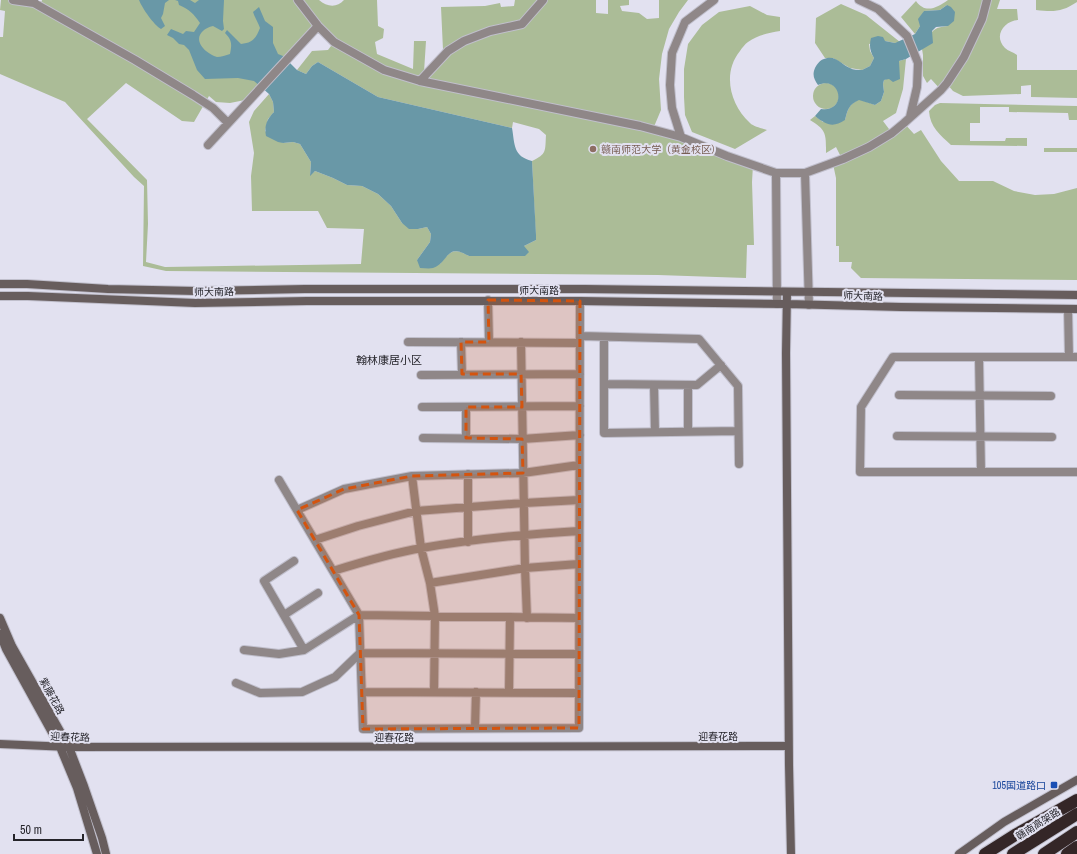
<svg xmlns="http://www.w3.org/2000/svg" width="1077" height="854" viewBox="0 0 1077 854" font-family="'Archivo Narrow','Noto Sans SC',sans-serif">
<rect width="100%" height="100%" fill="#e2e1f0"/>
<!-- green -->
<path fill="#abbc97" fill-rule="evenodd" d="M 1,0 L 13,0 L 41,4 L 42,0 L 319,0 C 327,7 337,8 344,0 L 377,0 L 378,26 L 384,29 L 383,38 L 375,42 L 377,54 L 413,69 L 414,41 L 426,41 L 424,72 L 443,50 L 441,7 L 485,6 L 500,3 L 501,7 L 514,6 L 515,0 L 596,0 L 596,13 L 608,14 L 608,0 L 629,0 L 629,5 L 620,6 L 622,11 L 639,13 L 647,19 L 659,18 L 659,0 L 688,0 L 679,12 L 669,29 L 662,54 L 659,79 L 661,110 L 653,129 L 753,165 L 752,182 L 754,245 L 747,245 L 746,278 L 658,275 L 166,271 L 143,266 L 144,186 L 134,177 L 65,102 L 0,74 L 0,37 L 3,37 L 5,11 L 0,10 ZM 318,26 L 334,42 L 328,50 L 312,51 L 297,70 L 306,74 L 312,66 L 318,62 L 378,97 L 512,128 L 513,122 L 539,129 L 546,135 C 545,151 547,154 532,161 L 536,240 L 524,246 L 469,256 C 454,247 450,251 440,264 L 417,260 L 430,242 L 431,234 L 427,227 L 418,229 L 402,223 L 391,206 L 378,194 L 362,186 L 347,185 L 333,178 L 315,171 L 310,175 L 311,162 L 300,144 L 293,142 L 283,143 L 265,131 L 268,119 L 274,112 L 273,102 L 269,94 L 254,111 L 249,122 L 254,153 L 251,176 L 252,211 L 318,211 L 327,228 L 364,229 L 361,264 L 165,267 L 146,262 L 148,224 L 147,180 L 87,119 L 126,83 L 182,121 L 194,122 L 209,96 L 216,102 L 230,103 L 250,99 Z
M 948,0 L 1000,0 L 997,9 L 1017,9 L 1018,20 C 1004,21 993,36 1005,48 C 1008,51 1013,52 1017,55 L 1017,70 L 1077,70 L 1077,98 L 1031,97 L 1031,85 L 1021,86 L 1021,94 L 963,96 L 953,91 L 947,84 L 941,90 L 931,79 L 927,83 L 923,76 L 923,55 L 922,49 C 935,40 923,28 948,26 L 947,5 L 940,10 L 924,11 L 920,26 L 915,34 L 901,17 L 916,1 C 925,14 937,8 948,0 Z
M 1036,0 L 1077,0 L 1077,2 C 1062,12 1054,12 1036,10 Z
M 841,4 L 866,15 L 900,42 L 895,43 L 885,41 L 869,44 L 870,51 L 874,58 L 870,66 L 862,70 L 850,68 L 833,58 L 825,58 L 815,43 L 816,18 Z
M 750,6 L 767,15 L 780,17 L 780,31 C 768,33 758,35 748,42 C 745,44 742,48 740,51 C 722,73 730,105 750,123 C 754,127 762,128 767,130 L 735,149 L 692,132 L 685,115 L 684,97 L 684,69 L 688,44 L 702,25 L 719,12 Z
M 906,59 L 903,89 L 896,113 L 883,121 L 892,133 L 904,123 L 914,134 L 921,130 L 941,161 L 959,181 L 993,181 L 1014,191 L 1035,195 L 1054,194 L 1077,188 L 1077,280 L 861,278 L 851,268 L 852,262 L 839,262 L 839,246 L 836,246 L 836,178 L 833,164 L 842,159 L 836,147 L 826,153 C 826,135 827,130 810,120 L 815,116 L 823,122 L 845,120 C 848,108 849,105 859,99 L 875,105 L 881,101 L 884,92 L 883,84 L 884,80 L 889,78 L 899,79 L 899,61 Z
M813 96a13 13 0 1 1 26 0a13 13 0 1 1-26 0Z
M 940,103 L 1077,106 L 1077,120 L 1069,120 L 1068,113 L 1009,112 L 1009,107 L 980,107 L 980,123 L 970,123 L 970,141 L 1005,141 L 1006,138 L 1027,138 L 1027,146 L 951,145 C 940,135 930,127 929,111 L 935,105 Z
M 1044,148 L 1077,148 L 1077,152 L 1044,152 Z"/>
<!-- water -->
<path fill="#6998a7" d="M 139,0 L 169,0 L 165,3 L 163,14 L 161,18 L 165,26 L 161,29 C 154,25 142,8 139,0 Z
M 175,0 L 190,0 L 195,3 L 199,0 L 224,0 L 223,21 L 224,29 L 222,31 L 213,26 C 200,29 193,40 206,51 C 209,53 213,56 217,57 C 221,57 226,55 230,54 C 232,44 232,40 225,33 L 227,30 L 241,44 C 253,43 256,38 260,28 C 258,22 255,18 253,12 L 259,7 L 265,21 L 273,27 L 273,43 L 278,54 L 283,56 L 297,70 L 306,74 L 312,66 L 318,62 L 378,97 L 512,128 C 515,145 513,156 532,161 L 536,235 L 536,240 L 524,246 L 529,252 L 525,256 L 469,256 C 445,242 450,262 433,268 C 429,269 424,268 420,268 L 417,260 L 430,242 L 431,234 L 427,227 L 418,229 L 409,229 L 402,223 L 391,206 L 378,194 L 362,186 L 347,185 L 333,178 L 315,171 L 310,176 L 311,162 L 300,144 L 293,142 L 283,143 L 278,142 L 266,136 C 264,126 267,119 274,112 L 273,102 L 269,94 L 254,81 L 238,78 L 205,79 L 197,70 L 189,50 L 184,45 L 179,44 L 173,38 L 167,35 L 171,29 L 183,34 L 186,31 L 194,32 L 200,23 C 193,13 190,10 179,5 L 178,1 Z
M 947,5 L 951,7 L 955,12 L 954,21 L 948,26 L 936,27 L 932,31 L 933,43 L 906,59 L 899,61 L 900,79 L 893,82 L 889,79 L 884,80 L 883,84 L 884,92 L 881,101 L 875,105 L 859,100 C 849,105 848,108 845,120 C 833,128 826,125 815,116 L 821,109 C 847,113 842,75 818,85 C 814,79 812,75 815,68 C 817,64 820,60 824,59 C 835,54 841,64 850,68 C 853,70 858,70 862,70 L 870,66 L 874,58 C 870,51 869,46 871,38 L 878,36 L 883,37 L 885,41 L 895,43 L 915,34 L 920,26 L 918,19 L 924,11 L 940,10 Z"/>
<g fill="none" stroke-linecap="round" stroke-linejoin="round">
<!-- street casing -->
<g stroke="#c0bfcc" stroke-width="10">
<path id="street" d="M 13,0 L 34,3
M 34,0 L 34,3 L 135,60 L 193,95 L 213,108 L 228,123
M 298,0 L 318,26 L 334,42 L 384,70 L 420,81 L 640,126 L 681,137 L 727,156 L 776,173 L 805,173 L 843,159 L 869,147 L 892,133 L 904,123 L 941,90 L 947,83 L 964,57 L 982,19 L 987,0
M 859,0 L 878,9 L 907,36 L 918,63 L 917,87 L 910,117
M 420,81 L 448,51 L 464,41 L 490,31 L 522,24 L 543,0
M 681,137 L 672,108 L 670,85 L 672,53 L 685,22 L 714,0
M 208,145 L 318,26
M 776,173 L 777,304
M 805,173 L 809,305
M 488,300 L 489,342
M 1068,309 L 1069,357
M 580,336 L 699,339 L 738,386 L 739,464
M 604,337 L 604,433 L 738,431
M 408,342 L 580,343
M 461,342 L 462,374
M 521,342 L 525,568 L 527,618
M 979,357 L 981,472
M 1077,357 L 893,357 L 861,407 L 860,472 L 1077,472
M 421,375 L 580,374
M 604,384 L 697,385 L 721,365
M 654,385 L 655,432
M 899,395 L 1051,396
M 422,407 L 580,406
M 688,431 L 688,385
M 897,436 L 1052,437
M 423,438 L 522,439 L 580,435
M 466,438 L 466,407
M 412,476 L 421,548 L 430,583 L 435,616 L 434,692
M 279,480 L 359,615 L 363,729 L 579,728 L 580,301
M 297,510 L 344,489 L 412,476 L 523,473 L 579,465
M 315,540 L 358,526 L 416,511 L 524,503 L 579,500
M 468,542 L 468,474
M 294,561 L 264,581 L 304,650
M 333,571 C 362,562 392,553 422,548 C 474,539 527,534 579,531
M 430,583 L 525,568 L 579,564
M 284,615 L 318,593
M 244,650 L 279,654 L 304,650 L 359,615 L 579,618
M 236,683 L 260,693 L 302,692 L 335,677 L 360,653 L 579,654
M 362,692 L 579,693
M 509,692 L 510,617
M 475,728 L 476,692"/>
</g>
<!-- secondary casing -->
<g stroke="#c0bfcc" stroke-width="10">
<path id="secondary" d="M 0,284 L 27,284 L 108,289 L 196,291 L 305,289 L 585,289 L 1077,295
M 787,292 L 786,353 L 789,765 L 791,854
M 0,296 L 28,296 L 195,303 L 307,301 L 580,301 L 787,304 L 901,307 L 1077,309
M 0,618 L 12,646 L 69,747 L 84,786 L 102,838 L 106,854
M 0,634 L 6,649 L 60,747 L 77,788 L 97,854
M 0,744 L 69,747 L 788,746
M 959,854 L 1004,822 L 1077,780"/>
</g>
<!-- highway casing -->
<g stroke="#c0bfcc" stroke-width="14">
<path id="highway" d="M 985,854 L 1015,835 L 1077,800
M 1013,854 L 1077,814
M 1044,854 L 1077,832
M 1067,854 L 1077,847"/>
</g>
<!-- street -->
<use href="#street" stroke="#8f8788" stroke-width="8"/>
<!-- secondary -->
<use href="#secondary" stroke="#675d5d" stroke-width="8"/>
<!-- highway -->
<use href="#highway" stroke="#342627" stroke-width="12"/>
</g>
<!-- marked area -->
<path fill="#d4540f" fill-opacity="0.2" stroke="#d4540f" stroke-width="3" stroke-dasharray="8 5" stroke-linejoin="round" d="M 488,300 L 580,301 L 579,728 L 363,729 L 359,615 L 297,510 L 344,489 L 412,476 L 523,473 L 522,439 L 466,438 L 466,407 L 522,407 L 521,374 L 462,374 L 461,342 L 489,342 Z"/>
<!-- markers -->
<circle fill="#8d6e63" stroke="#e2e1f0" stroke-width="1.5" cx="593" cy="149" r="4"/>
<rect fill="#1a4fb4" stroke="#e2e1f0" stroke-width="1.5" x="1050" y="781" width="8" height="8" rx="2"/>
<g text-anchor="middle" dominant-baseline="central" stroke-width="4" stroke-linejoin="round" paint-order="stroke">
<!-- education labels -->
<g font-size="10" fill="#785e54" stroke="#e2e1f0" text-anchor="start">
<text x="601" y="149">赣南师范大学（黄金校区）</text>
</g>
<!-- street labels -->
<g font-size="10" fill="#25242a" stroke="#e2e1f0">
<text x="539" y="290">师大南路</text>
<text transform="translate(214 292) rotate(-1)">师大南路</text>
<text transform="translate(863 296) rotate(2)">师大南路</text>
<text transform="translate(52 696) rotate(61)">紫藤花路</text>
<text x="718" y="736">迎春花路</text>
<text transform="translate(70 737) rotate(2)">迎春花路</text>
<text x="394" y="737">迎春花路</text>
<text transform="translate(1038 824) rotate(-32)">赣南高架路</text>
</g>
<!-- transit labels -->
<g font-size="10" fill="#164399" stroke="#e2e1f0" text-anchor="end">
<text x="1046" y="785">105国道路口</text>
</g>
<!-- neighbourhood labels -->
<g font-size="11" fill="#25242a" stroke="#e2e1f0">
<text x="389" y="360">翰林康居小区</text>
</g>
</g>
<!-- scale -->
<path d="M14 834v6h69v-6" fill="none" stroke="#25242a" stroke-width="2"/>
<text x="20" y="834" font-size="12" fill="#25242a" stroke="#e2e1f0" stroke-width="3" paint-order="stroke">50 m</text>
</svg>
